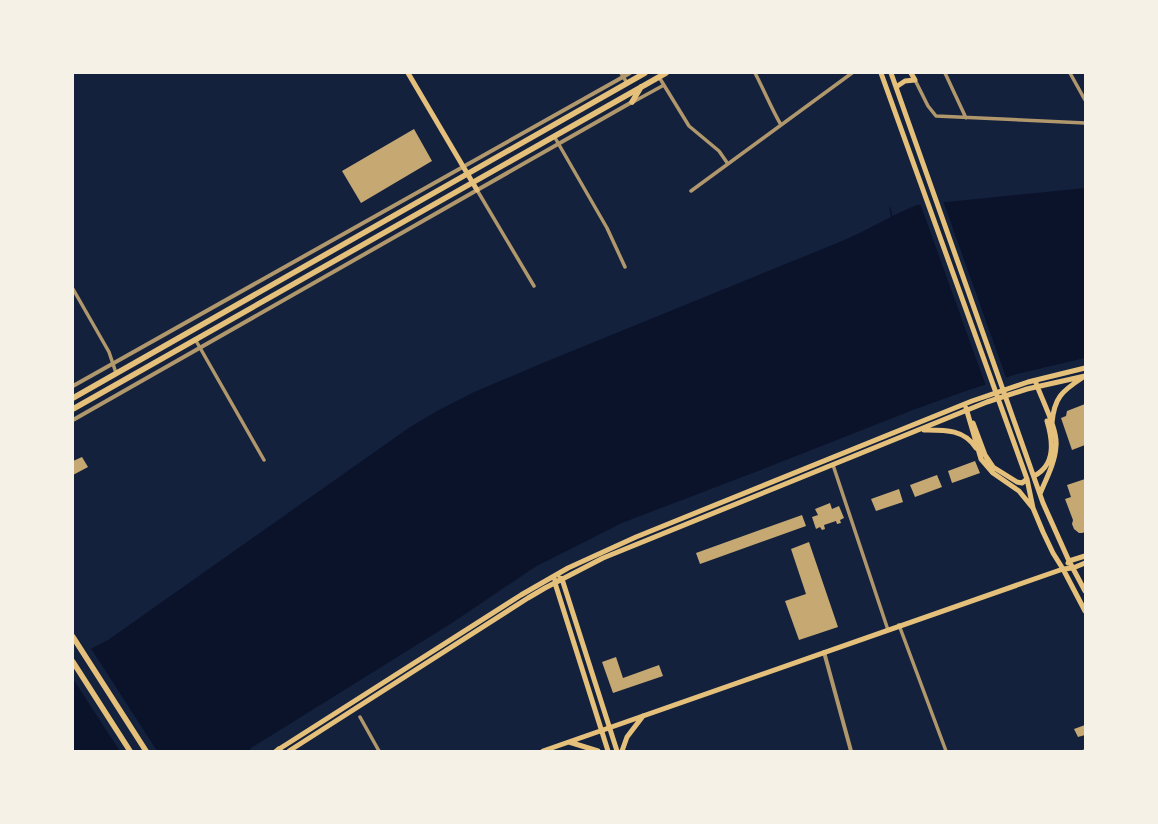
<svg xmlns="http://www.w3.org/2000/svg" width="1158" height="824" viewBox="0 0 1158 824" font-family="'Exo 2',sans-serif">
<rect width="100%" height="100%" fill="#14213d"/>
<!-- water -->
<path fill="#0b132b" d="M 1085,188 L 1085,358 L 1017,374 L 966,391 L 913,410 L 753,473 L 622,523 L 535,567 L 452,623 L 251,748 L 249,751 L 73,751 L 73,660 L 88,650 L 108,640 L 410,427 L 437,411 L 474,392 L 545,362 L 842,241 C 868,230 891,215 917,205 Z"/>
<!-- pier -->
<path fill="#14213d" d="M 943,201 L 1007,380 L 986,386 L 920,203 Z
M 90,647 L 157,751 L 120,751 L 73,679 L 73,658 Z"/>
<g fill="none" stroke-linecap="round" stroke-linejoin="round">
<!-- stream -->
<path stroke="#0b132b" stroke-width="1.5" d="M 890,208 L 892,218"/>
</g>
<!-- building -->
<path fill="#c6a872" d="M 414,129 L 432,161 L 361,203 L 342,171 Z
M 1085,404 L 1085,445 L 1072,450 L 1061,418 L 1066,416 L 1067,411 Z
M 82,457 L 88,467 L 73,475 L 73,461 Z
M 975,461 L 980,473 L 952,483 L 948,471 Z
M 937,475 L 942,487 L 915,497 L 910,485 Z
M 1085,479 L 1085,532 L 1082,533 L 1079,533 L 1074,529 L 1072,524 L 1073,520 L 1065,499 L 1071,497 L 1067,485 Z
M 899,489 L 903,502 L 876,511 L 871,499 Z
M 830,503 L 832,509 L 839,506 L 844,518 L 840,520 L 841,523 L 837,524 L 836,521 L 824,525 L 825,529 L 822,530 L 820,527 L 816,529 L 812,517 L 818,515 L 815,509 Z
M 802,515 L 806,526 L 700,564 L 696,553 Z
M 809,542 L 838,627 L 799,640 L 785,601 L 806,594 L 791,549 Z
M 616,657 L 623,678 L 659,665 L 663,676 L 613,693 L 602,662 Z
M 1085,725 L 1085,735 L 1078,737 L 1074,729 Z"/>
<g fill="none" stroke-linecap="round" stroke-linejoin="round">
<!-- minor -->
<path stroke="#b1986c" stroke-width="3.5" d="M 621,73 L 627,83
M 755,73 C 764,90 771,108 781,125
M 945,73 L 966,118
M 1070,73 L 1085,100
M 659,77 L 689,126 L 719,151 L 728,164
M 915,80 L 928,106 L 936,116 L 1085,123
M 633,102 L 664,85
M 554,136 L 607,228 L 625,267
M 477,190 L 534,286
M 691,191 L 852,73
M 73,289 L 109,352 L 116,373
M 195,339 L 264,460
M 833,465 L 888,630
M 899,625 L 946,751
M 360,717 L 379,751
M 1084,751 L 1085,751"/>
<!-- tertiary -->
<path stroke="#b1986c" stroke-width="4" d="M 73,386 L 630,73
M 73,420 L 632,102
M 824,652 L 851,751"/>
<!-- secondary -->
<path stroke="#e5c07b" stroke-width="5" d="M 408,73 L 477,190
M 881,73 L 1027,479 L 1033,508 L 1043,532 L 1053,553 L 1063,569 L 1085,611
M 891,73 L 1043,503 L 1069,561 L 1085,591
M 896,87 L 905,81 L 915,80 L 911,73
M 1036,383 C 1042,400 1058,430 1056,446 C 1055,463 1046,479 1040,494
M 966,408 L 981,459 L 993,473 L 1019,491 L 1032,507
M 973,423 L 985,455 L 993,467 L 1017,482 L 1022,483 L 1027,479
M 1052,423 C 1054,398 1062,391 1082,378
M 924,430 C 944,430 964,429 976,448
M 1034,476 C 1056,465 1053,441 1047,421
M 1068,563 L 1069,561 L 1085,556
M 560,578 L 562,579 L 617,751
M 555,580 L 555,583 L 608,751
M 569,742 L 598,751
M 276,751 L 521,595 L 568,568 L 636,537 L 972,401 L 1028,382 L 1085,368
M 289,751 L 528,598 L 545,588 L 603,558 L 987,402 L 1027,389 L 1085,376
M 543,751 L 1063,569 L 1073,568 L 1085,563
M 622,751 L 627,737 L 643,716"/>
<!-- primary -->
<path stroke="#e5c07b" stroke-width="5.5" d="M 632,102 L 641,87
M 73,398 L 645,73
M 73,409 L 666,73
M 73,637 L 146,751
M 73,662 L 130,751
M 279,749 L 280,751"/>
</g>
<!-- border -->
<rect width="1158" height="824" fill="none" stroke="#f6f1e7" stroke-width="148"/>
</svg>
